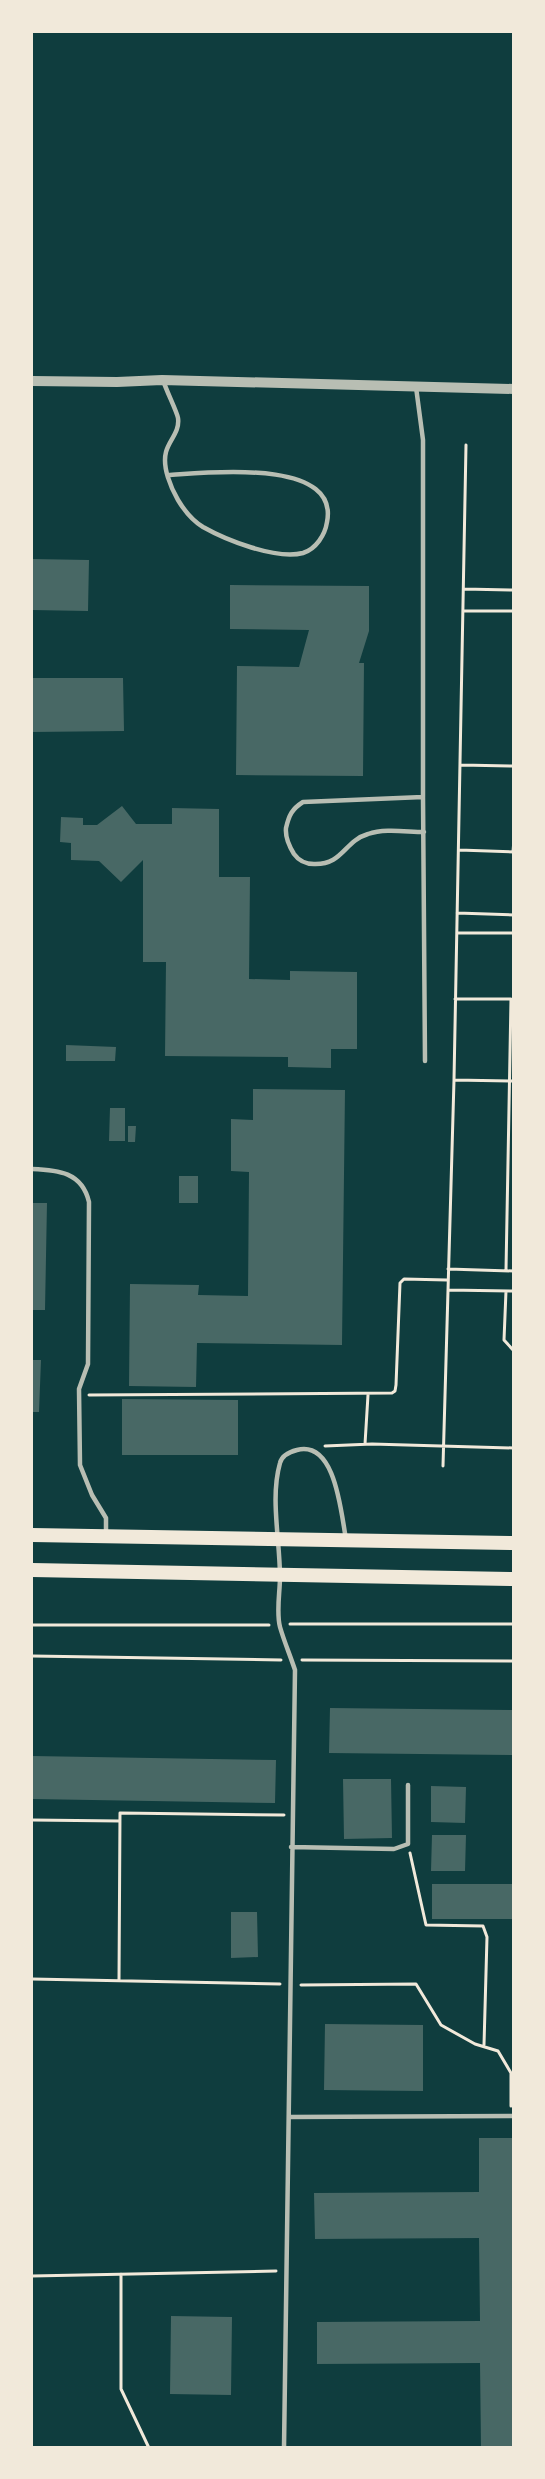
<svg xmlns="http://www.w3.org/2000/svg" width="545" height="2479" viewBox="0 0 545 2479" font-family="Overpass,sans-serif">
<rect width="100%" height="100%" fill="#0f3d3e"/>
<!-- building -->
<path fill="#486865" d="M 32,559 L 89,560 L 88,611 L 32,610 Z
M 230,585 L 369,586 L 369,631 L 359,663 L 364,663 L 363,776 L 236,775 L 237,666 L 299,667 L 309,630 L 230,629 Z
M 32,678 L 123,678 L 124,731 L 32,732 Z
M 122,806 L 136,824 L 172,824 L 172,808 L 219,809 L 219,877 L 250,877 L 249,979 L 290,980 L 290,971 L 357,972 L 357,1049 L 331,1049 L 331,1068 L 288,1067 L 288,1057 L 165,1056 L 166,962 L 143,962 L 143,860 L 121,882 L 99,861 L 71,860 L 71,843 L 60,842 L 61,817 L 83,818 L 83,825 L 97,825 Z
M 66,1045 L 116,1047 L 115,1061 L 66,1061 Z
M 253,1089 L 345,1090 L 342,1345 L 197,1343 L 196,1387 L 129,1386 L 130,1284 L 199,1285 L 198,1295 L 248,1296 L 249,1172 L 231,1171 L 231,1119 L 253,1120 Z
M 110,1108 L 125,1108 L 125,1141 L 109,1141 Z
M 128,1126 L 136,1126 L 135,1142 L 128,1142 Z
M 179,1176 L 198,1176 L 198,1203 L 179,1203 Z
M 32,1203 L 47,1203 L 45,1310 L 32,1310 Z
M 32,1360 L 41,1360 L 39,1412 L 32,1412 Z
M 122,1399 L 238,1400 L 238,1455 L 122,1455 Z
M 330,1708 L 514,1710 L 514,1755 L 329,1753 Z
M 32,1756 L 276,1760 L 275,1803 L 32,1799 Z
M 343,1779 L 391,1779 L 392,1838 L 344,1839 Z
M 431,1786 L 466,1787 L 465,1823 L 431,1822 Z
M 432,1835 L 466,1835 L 465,1871 L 431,1871 Z
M 432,1884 L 514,1884 L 514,1919 L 432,1919 Z
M 231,1912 L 257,1912 L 258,1957 L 231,1958 Z
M 325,2024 L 423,2025 L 423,2091 L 324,2090 Z
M 479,2138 L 513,2138 L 514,2448 L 481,2448 L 480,2363 L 317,2364 L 317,2322 L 480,2321 L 479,2238 L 315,2239 L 314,2193 L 479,2192 Z
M 171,2316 L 232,2317 L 231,2395 L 170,2394 Z"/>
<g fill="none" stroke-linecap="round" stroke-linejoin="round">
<!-- path -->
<path stroke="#f1e9da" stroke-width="3" d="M 464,589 L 514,590
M 464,611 L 514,611
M 461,765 L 514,766
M 459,850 L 514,852
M 513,852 L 514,839
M 457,913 L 514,915
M 457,933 L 514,933
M 455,999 L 511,999 L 506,1270
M 454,1080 L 514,1081
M 448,1269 L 514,1271
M 448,1290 L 514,1291
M 506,1291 L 504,1340 L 514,1351
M 89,1395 L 392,1393 L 395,1391 L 396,1385 L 400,1283 L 404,1279 L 447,1280
M 365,1444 L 368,1395
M 325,1446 L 372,1444 L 514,1448
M 443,1466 L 454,1080 L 466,445
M 290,1624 L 514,1624
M 32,1625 L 269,1625
M 32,1656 L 281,1660
M 302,1660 L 514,1661
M 32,1820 L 120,1821
M 410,1853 L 426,1925 L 483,1926 L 487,1937 L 484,2045
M 32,1979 L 280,1984
M 119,1980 L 120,1813 L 284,1815
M 301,1985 L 416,1984 L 441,2025 L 475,2044 L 498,2051 L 511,2073 L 511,2106
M 121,2274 L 121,2389 L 149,2448
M 32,2276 L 276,2271"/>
<!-- service -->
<path stroke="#b8beb3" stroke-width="4.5" d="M 163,380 C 166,390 177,412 178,418 C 180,432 169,440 166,452 C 162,467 171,488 178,500 C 184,510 193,521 203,527 C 226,540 276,560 303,553 C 316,549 325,535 327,522 C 340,457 204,473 168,475
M 416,387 L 423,440 L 423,797 L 303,802 C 292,809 289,815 286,828 C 285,838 289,846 294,854 C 299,861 305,864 314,864 C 343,865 344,841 368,834 C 385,828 407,832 424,832
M 423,797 L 425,1061
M 32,1169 C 58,1170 82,1172 89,1202 L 88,1364 L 79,1389 L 80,1465 L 92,1495 L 106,1518 L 106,1533
M 291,1847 L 394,1849 L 408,1844 L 408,1785
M 289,2117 L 514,2116
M 284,2448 L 295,1670 C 290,1655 284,1641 280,1627 C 276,1612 280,1592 280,1577 C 280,1540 270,1498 280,1463 C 282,1455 289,1452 297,1450 C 336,1440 341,1514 346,1539"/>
<!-- tertiary -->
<path stroke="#b8beb3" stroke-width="10" d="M 32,381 L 117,382 L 162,380 L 514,389"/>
<!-- primary -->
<path stroke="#f1e9da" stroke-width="14" d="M 32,1535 L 514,1543
M 32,1570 L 514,1579"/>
</g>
<!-- border -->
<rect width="545" height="2479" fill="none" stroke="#f1e9da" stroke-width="66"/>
</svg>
